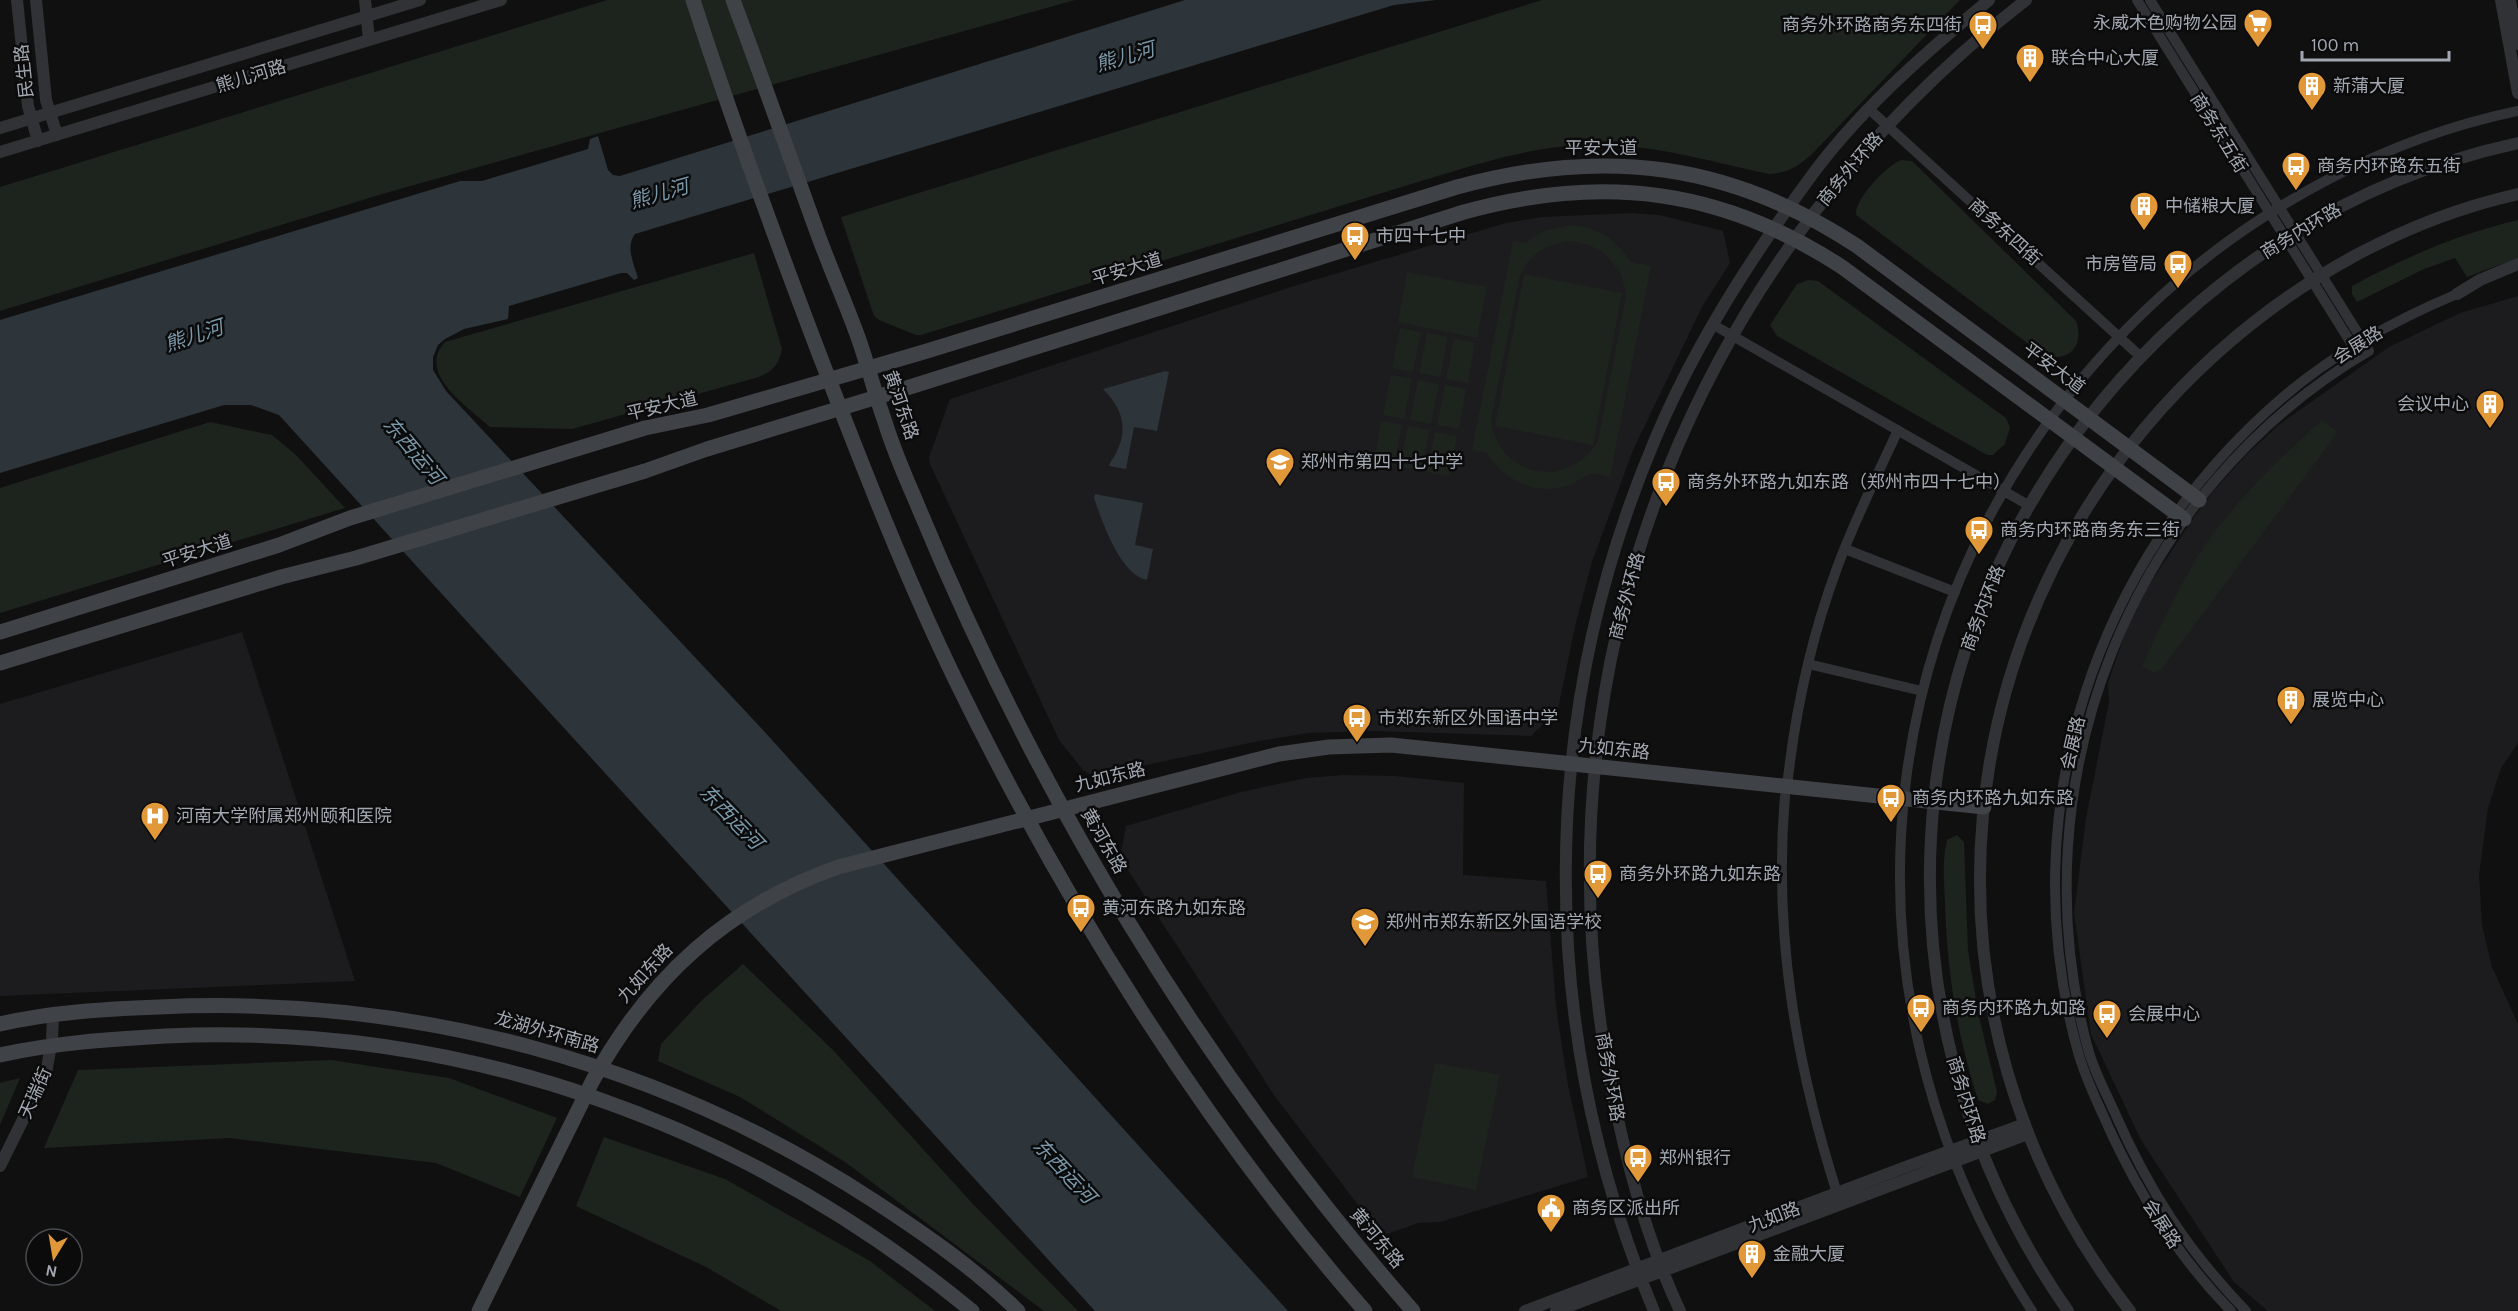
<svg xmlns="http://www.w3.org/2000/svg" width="2518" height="1311" viewBox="0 0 2518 1311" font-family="Karla,'Noto Sans SC',sans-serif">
<rect width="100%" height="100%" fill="#101011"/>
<!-- built -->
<path fill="#1c1c1e" d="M 1632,213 L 1659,215 L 1723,231 L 1730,263 L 1702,307 L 1633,450 L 1592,562 L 1576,622 L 1558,709 L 1531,736 L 1374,731 L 1308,733 L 1259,741 L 1099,775 L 1091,775 L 1083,770 L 1059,740 L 930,464 L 929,457 L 950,399 L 1294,286 L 1506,223 L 1542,217 Z
M 2518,296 L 2518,743 L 2501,768 L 2488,808 L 2479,875 L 2482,925 L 2492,967 L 2518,1024 L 2518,1311 L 2268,1311 L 2234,1282 L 2141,1140 L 2091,1034 L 2074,913 L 2086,818 L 2109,702 L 2108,683 L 2127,628 L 2145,591 L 2194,517 L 2215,489 L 2247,454 L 2280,424 L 2389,347 L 2460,313 Z
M 242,632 L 355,981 L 0,996 L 0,704 Z
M 1343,775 L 1395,776 L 1464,783 L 1463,875 L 1546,881 L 1556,1007 L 1568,1085 L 1588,1177 L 1440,1222 L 1418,1223 L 1382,1236 L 1276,1098 L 1120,858 L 1126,826 L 1241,792 L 1306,778 Z"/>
<!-- green -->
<path fill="#1d231d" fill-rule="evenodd" d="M 607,0 L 1075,0 L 389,192 L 0,311 L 0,187 Z
M 1542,0 L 1960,0 L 1811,155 C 1797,167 1788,173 1769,174 C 1709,161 1646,142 1583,145 C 1527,147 1471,166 1418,182 L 921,335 L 916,335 L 879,320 L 874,316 L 841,217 Z
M 1902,160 L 1912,161 L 2076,321 C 2085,347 2068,364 2042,354 L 1856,215 C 1854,200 1887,164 1902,160 Z
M 2518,220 L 2518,258 L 2467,277 L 2455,258 L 2424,269 L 2357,302 L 2352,294 L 2352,286 C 2403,258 2461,233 2518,220 Z
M 1572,225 C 1598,227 1617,240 1631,262 L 1651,266 L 1610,477 C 1604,476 1597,473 1591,474 C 1584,475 1575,484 1567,486 C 1534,496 1504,480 1487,453 L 1472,450 L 1513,241 L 1525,243 L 1543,231 ZM 1571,241 L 1589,245 L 1604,253 L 1620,272 L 1625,288 L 1626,296 L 1598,441 C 1568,491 1499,478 1491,420 L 1520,275 C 1530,254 1547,243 1571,241 Z
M 754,253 L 782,349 C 778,366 774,370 759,377 L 572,429 L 490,427 C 468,407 416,374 445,342 Z
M 1407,272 L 1487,287 L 1477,338 L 1398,322 Z
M 1524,274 L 1622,293 L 1593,445 L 1495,426 Z
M 1808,280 L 1818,281 L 2006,418 L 2010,428 L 2005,444 L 1993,455 L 1987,455 L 1777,336 L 1770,325 L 1797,284 Z
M 1400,328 L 1421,332 L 1413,372 L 1392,368 Z
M 1427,333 L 1448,337 L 1440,377 L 1419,373 Z
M 1454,338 L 1475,343 L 1468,383 L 1446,379 Z
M 1391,375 L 1412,379 L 1404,419 L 1383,415 Z
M 1418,380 L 1439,384 L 1431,424 L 1410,420 Z
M 1445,385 L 1466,389 L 1459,429 L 1437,425 Z
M 2322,420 L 2338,432 L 2161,670 L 2154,673 L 2142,666 C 2158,630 2176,593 2196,559 C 2227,508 2278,460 2322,420 Z
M 1381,421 L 1402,425 L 1394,465 L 1374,461 Z
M 210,422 L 272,435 L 296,455 L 345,508 L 0,613 L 0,488 Z
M 1408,426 L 1429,430 L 1422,471 L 1400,467 Z
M 1435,432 L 1457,436 L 1449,476 L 1427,472 Z
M 1957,835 L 1964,842 L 1968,950 L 1978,1012 L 1997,1092 L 1995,1100 L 1988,1104 L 1978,1100 C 1957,1036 1947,970 1945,904 C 1944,883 1942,860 1947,840 Z
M 743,964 L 833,1050 L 972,1203 L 1078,1311 L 1044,1311 L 845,1162 L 740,1097 L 658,1061 L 661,1044 L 701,1001 Z
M 331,1060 L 449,1078 L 557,1118 L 520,1197 L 436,1163 L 230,1138 L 44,1148 L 78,1070 Z
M 1435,1063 L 1500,1075 L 1476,1190 L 1412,1177 Z
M 20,1078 L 0,1125 L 0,1083 Z
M 604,1137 L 725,1179 L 870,1261 L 935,1311 L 781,1311 L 706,1267 L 576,1206 Z"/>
<!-- water -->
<path fill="#2d353a" d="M 1185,0 L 1436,0 L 1394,5 L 635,234 C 625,247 634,264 638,278 L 634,280 L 627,273 L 621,273 L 509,306 L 508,319 L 464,329 L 445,339 L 438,345 L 433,357 L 433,370 L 446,391 L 762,729 L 1288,1311 L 1095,1311 L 279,415 L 251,405 L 224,405 L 0,473 L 0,320 L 460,181 L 482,181 L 588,149 L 590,139 L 598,136 L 608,170 L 613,175 L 620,176 Z
M 1165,371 L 1169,372 L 1157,431 L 1134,427 L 1126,469 L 1109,466 C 1111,460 1114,458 1116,453 C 1129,428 1122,408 1103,389 Z
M 1095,494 L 1143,503 L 1135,545 L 1153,549 L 1147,580 C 1120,575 1102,521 1094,498 Z"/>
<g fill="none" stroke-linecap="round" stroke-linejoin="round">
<!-- minor -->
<path stroke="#313236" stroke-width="10" d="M 2137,0 L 2356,351
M 2150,0 L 2369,351 C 2130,491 2016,782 2088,1049 C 2094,1071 2105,1091 2114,1111 C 2148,1189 2187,1250 2246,1311
M 1869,109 L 2141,357
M 1712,324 L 2030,506
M 1845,549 L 1955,592
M 1808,664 L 1922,691
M 1787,787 C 1795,712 1811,638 1837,568 C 1854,521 1877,476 1898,430
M 1785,796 C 1773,932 1796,1064 1837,1193
M 2032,1311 C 1816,980 1869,562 2162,295 C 2260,206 2387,138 2518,111
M 2231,1311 C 2175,1254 2135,1188 2103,1115 C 2094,1095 2084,1074 2078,1052 C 2011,813 2094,559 2282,398 C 2333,354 2395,320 2457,294"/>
<!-- tertiary -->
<path stroke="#313236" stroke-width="12" d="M 17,0 L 28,106 L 38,141
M 36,0 L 46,100 L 57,135
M 365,0 L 369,40
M 2501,0 L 2518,93
M 2510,0 L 2518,44
M 0,128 L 420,0
M 0,152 L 501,0
M 2457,294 L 2480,280 L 2518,264
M 0,1166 L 46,1073 L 52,1040 L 53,1015
M 1525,1311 L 1908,1166 L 2025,1124
M 1556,1311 L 2028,1134
M 1654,1311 C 1536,1029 1536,719 1656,437 C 1694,347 1746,265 1804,186 C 1854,115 1922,55 1989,0
M 1680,1311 C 1643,1232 1621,1144 1606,1058 C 1535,651 1701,251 2026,0
M 2068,1311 C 1848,996 1895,578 2180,319 C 2277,231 2389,171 2518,143
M 2130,1311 C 1900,1016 1939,605 2216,354 C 2300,278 2406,219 2518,194"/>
<!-- secondary -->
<path stroke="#3f4246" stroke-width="15" d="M 693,0 C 731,118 774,235 818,351 C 861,462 904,574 956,681 C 1065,904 1202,1124 1365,1311
M 733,0 C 762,77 789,155 817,232 C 829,265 843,297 855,329 C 867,360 874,392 885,422 C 893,448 904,474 915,499 C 1036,794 1203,1071 1413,1311
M 0,632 L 279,545 L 350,518 L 645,428 L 708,415 L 927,351 L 1457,187 C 1603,147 1729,162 1857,246 L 2199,500
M 0,663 L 281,577 L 356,558 L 645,471 L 707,449 L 913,386 L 1464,212 C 1602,174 1721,188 1842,267 L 2184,519
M 0,1024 C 52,1012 106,1009 159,1007 C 411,995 662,1062 874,1201 C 925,1234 975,1269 1018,1311
M 0,1055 C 54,1043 110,1039 166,1036 C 462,1022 744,1123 972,1311
M 479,1311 L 593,1080 C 650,977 726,907 838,867 L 1279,754 L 1329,747 L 1391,745 L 1984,807"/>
</g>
<!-- icons -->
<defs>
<g id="supermarket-pin" transform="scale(1.5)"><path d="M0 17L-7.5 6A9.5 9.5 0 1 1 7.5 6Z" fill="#e19838" stroke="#0b0b0c"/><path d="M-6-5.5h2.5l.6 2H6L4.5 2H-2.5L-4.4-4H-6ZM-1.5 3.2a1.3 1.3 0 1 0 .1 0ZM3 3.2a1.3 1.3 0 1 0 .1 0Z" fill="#fff"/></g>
<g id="bus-pin" transform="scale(1.5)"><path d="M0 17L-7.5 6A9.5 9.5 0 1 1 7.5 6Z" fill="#e19838" stroke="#0b0b0c"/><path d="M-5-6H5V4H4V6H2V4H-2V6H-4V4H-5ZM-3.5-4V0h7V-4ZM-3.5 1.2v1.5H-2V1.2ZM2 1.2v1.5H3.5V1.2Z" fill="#fff"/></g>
<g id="building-pin" transform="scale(1.5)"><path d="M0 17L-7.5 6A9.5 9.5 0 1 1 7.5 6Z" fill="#e19838" stroke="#0b0b0c"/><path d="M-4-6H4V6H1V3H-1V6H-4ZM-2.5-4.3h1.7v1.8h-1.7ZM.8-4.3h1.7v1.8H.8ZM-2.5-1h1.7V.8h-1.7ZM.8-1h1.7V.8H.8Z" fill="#fff"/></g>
<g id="school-pin" transform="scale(1.5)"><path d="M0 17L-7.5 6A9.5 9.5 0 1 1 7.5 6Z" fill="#e19838" stroke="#0b0b0c"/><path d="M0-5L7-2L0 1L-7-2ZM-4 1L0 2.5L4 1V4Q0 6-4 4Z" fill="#fff"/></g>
<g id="hospital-pin" transform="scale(1.5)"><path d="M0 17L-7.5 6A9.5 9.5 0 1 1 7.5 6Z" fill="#e19838" stroke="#0b0b0c"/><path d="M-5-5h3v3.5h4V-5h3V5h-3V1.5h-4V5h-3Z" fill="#fff"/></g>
<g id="civic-pin" transform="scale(1.5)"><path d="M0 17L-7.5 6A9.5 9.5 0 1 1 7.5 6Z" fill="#e19838" stroke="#0b0b0c"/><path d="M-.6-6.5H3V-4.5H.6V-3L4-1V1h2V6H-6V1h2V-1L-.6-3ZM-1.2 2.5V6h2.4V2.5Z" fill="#fff"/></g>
</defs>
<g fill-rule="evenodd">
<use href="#supermarket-pin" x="2258" y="23"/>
<use href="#bus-pin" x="1983" y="25"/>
<use href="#building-pin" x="2030" y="58"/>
<use href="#building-pin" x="2312" y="86"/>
<use href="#bus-pin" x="2296" y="166"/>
<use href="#building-pin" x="2144" y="206"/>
<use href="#bus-pin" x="1355" y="236"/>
<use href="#bus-pin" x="2178" y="264"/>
<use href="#building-pin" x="2490" y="404"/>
<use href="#school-pin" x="1280" y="462"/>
<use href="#bus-pin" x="1666" y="482"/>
<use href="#bus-pin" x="1979" y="530"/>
<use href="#building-pin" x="2291" y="700"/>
<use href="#bus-pin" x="1357" y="718"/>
<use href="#bus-pin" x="1891" y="798"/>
<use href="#hospital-pin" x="155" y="816"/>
<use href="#bus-pin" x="1598" y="874"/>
<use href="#bus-pin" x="1081" y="908"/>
<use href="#school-pin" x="1365" y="922"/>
<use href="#bus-pin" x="1921" y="1008"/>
<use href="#bus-pin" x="2107" y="1014"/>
<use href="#bus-pin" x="1638" y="1158"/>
<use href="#civic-pin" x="1551" y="1208"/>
<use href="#building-pin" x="1752" y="1254"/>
</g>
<g text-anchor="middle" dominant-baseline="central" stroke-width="5" stroke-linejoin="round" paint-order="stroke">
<!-- poi labels -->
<g font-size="18" fill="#a2a8b1" stroke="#0b0b0c" text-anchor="start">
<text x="2237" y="23" text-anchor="end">永威木色购物公园</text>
<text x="1962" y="25" text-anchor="end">商务外环路商务东四街</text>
<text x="2051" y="58">联合中心大厦</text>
<text x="2333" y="86">新蒲大厦</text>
<text x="2317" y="166">商务内环路东五街</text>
<text x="2165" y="206">中储粮大厦</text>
<text x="1376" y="236">市四十七中</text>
<text x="2157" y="264" text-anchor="end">市房管局</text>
<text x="2469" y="404" text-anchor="end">会议中心</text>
<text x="1301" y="462">郑州市第四十七中学</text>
<text x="1687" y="482">商务外环路九如东路（郑州市四十七中）</text>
<text x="2000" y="530">商务内环路商务东三街</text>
<text x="2312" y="700">展览中心</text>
<text x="1378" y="718">市郑东新区外国语中学</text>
<text x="1912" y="798">商务内环路九如东路</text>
<text x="176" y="816">河南大学附属郑州颐和医院</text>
<text x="1619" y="874">商务外环路九如东路</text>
<text x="1102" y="908">黄河东路九如东路</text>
<text x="1386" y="922">郑州市郑东新区外国语学校</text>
<text x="1942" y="1008">商务内环路九如路</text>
<text x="2128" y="1014">会展中心</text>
<text x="1659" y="1158">郑州银行</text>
<text x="1572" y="1208">商务区派出所</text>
<text x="1773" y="1254">金融大厦</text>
</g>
<!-- street labels -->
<g font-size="18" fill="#a2a8b1" stroke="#0b0b0c">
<text transform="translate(24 71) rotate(-96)">民生路</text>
<text transform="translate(251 76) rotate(-17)">熊儿河路</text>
<text transform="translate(2219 133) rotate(58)">商务东五街</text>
<text x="1601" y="148">平安大道</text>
<text transform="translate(1850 169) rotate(-50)">商务外环路</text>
<text transform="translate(2301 231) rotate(-31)">商务内环路</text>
<text transform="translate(2005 232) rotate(42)">商务东四街</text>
<text transform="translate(1127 269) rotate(-17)">平安大道</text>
<text transform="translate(2358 345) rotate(-32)">会展路</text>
<text transform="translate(2054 368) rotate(37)">平安大道</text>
<text transform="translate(901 405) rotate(71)">黄河东路</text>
<text transform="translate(662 406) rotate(-13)">平安大道</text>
<text transform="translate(197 551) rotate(-18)">平安大道</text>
<text transform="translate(1627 596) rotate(-75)">商务外环路</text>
<text transform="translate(1983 608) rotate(-69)">商务内环路</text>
<text transform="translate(2073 743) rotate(-77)">会展路</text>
<text transform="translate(1614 749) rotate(6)">九如东路</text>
<text transform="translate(1110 777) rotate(-14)">九如东路</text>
<text transform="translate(1104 841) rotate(60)">黄河东路</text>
<text transform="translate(645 973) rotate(-48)">九如东路</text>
<text transform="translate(547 1032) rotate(16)">龙湖外环南路</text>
<text transform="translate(1610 1077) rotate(80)">商务外环路</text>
<text transform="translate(35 1093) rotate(-66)">天瑞街</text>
<text transform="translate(1966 1100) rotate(73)">商务内环路</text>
<text transform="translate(1774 1217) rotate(-21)">九如路</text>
<text transform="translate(2162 1224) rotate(57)">会展路</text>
<text transform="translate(1377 1238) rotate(50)">黄河东路</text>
</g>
<!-- water labels -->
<g font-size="20" font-style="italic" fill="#7b99aa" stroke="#0b0b0c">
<text transform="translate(1125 57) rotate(-16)">熊儿河</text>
<text transform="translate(659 194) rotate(-16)">熊儿河</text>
<text transform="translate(194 336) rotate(-18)">熊儿河</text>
<text transform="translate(413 451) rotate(50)">东西运河</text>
<text transform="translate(731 817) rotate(46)">东西运河</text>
<text transform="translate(1064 1171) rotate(47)">东西运河</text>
</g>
</g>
<!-- north arrow -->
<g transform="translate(54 1257) rotate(191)"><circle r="28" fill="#0b0b0c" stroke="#474a4e" stroke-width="1.5"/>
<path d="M0-4.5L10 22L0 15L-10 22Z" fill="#e19838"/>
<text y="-9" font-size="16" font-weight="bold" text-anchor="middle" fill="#a2a8b1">N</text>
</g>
<!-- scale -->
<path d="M2302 51v9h147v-9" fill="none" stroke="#a2a8b1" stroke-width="3"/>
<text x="2311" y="51" font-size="18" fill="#a2a8b1" stroke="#0b0b0c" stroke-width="4.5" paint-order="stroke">100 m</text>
</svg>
